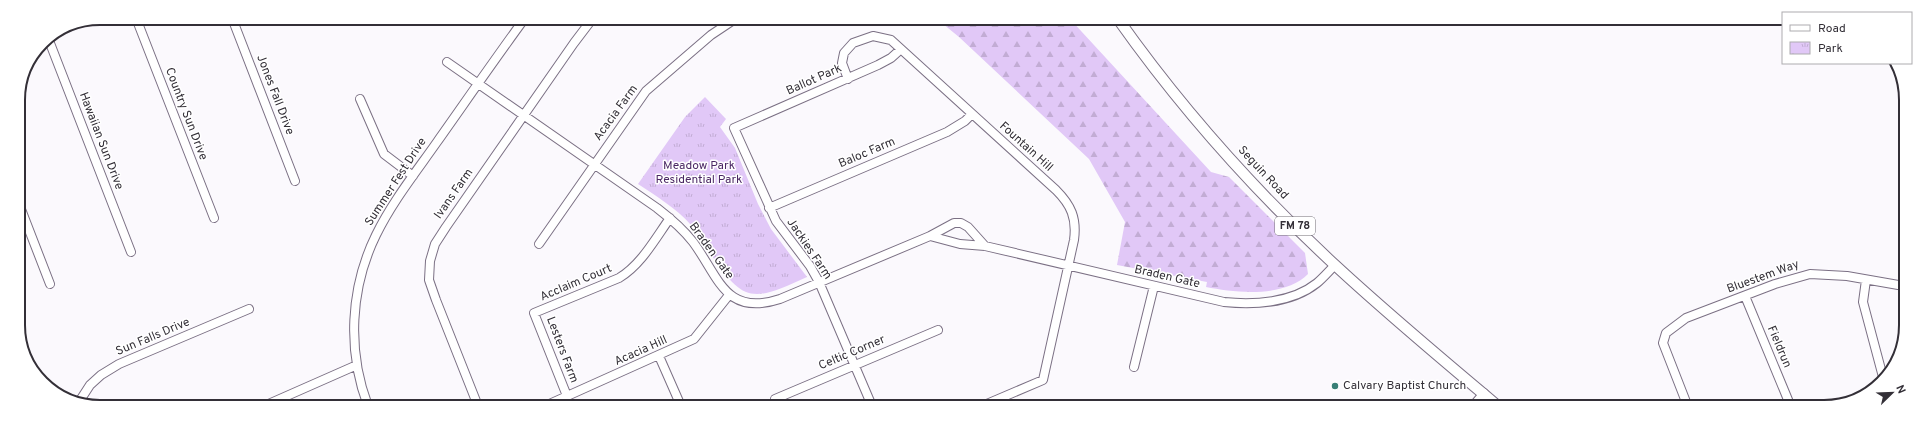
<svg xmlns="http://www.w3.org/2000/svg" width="1924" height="425" viewBox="0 0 1924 425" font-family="Overpass,sans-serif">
<defs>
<pattern id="forest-firs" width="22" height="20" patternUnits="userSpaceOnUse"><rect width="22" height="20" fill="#e1c8f7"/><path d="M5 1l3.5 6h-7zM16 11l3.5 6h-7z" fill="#c2acd4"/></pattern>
<pattern id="park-tufts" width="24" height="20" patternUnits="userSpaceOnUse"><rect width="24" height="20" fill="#e1c8f7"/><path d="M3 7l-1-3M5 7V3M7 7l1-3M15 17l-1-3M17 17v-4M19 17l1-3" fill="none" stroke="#c2acd4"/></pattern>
</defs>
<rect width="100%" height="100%" fill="#fbf9fd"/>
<!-- forest -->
<path fill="url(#forest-firs)" d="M 937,19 L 1070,19 L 1211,172 L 1229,177 L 1305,253 L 1308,274 C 1284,298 1236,293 1206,287 L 1207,282 L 1117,265 L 1125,222 L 1089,159 L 959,37 Z"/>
<!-- park -->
<path fill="url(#park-tufts)" d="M 705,97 L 726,119 L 720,127 L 735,148 L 758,204 L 771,229 L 807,277 C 751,303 743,303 708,250 C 702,242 698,232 691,225 C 676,208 656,196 638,184 L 685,117 Z"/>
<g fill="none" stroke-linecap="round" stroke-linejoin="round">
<!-- minor casing -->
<g stroke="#7b7084" stroke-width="10">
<path id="minor" d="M 136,18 L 214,218
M 232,18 L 295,181
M 48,38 L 131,252
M 447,62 L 657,208 C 670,218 683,229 693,242 C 719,277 725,317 780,299 L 930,236 L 954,223 L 961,223 L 968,227 L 985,246
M 848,79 L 842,63 L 844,53 L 853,43 L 873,36 L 891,40 L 1056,190 C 1071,205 1077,218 1074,240 L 1043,380 L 982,406
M 360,99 L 384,154 L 413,176
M 19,204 L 50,284
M 769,208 L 947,132 L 965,121 L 972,114
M 930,236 L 960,244 L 985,246 L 1224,302 C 1254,305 1292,303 1317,283 C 1323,278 1329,271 1335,265
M 539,244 L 646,91 L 711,35 L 735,19
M 1866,280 L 1863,302 L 1883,377
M 1745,296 L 1791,407
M 659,356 L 681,406
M 1134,367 L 1154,286
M 42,383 L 47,386
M 567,396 L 534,313 L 619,278 C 641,265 655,239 670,218
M 79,402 L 90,385 L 101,375 L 119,364 L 249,309
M 264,406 L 357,365
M 368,406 C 347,351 350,288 376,235 C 392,202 416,172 437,142 C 466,101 495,59 525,18
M 478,406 L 436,300 L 429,280 L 430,261 L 435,244 L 446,227 L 574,43 L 593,18
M 545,406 L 694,339 L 729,295
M 778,406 L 775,399 L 938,330
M 872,406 L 819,282 L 810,266 L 776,221 L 734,128 L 878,65 L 891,58 L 901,49
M 1243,406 L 1247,406
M 1472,407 L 1484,393
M 1688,407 L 1663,343 L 1666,333 L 1686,318 L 1775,284 L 1810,274 L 1847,276 L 1904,286"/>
</g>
<!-- major casing -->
<g stroke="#7b7084" stroke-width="12">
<path id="major" d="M 1118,19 C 1181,108 1256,192 1336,266 C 1389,315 1444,361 1499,407"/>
</g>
<!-- minor -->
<use href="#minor" stroke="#fff" stroke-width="8"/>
<!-- major -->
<use href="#major" stroke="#fff" stroke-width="10"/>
</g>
<!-- markers -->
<circle fill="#387f76" stroke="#fff" stroke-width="1.5" cx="1335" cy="386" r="4"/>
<g text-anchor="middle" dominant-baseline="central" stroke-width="3" stroke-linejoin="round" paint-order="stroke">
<!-- shield labels -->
<rect fill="#fff" stroke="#706d73" stroke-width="1" x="1275" y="217" width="40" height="18" rx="3"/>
<g font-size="11" font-weight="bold" fill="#332f37">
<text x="1295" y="226">FM 78</text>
</g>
<!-- street labels -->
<g font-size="12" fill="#332f37" stroke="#fff">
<text transform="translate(814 80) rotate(-24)">Ballot Park</text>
<text transform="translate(275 95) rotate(69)">Jones Fall Drive</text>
<text transform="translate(616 113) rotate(-54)">Acacia Farm</text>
<text transform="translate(186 114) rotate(69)">Country Sun Drive</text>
<text transform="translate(101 141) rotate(69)">Hawaiian Sun Drive</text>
<text transform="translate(1026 147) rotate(42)">Fountain Hill</text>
<text transform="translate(867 153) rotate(-23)">Baloc Farm</text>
<text transform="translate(1263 173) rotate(47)">Seguin Road</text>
<text transform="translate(396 182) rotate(-57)">Summer Fest Drive</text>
<text transform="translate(454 194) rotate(-55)">Ivans Farm</text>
<text transform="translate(809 249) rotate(56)">Jackies Farm</text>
<text transform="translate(711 251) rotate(54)">Braden Gate</text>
<text transform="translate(1167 277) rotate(13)">Braden Gate</text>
<text transform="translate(1763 277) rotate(-20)">Bluestem Way</text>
<text transform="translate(576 283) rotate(-23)">Acclaim Court</text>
<text transform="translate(153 337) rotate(-23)">Sun Falls Drive</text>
<text transform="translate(1779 347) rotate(67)">Fieldrun</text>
<text transform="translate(562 350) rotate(69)">Lesters Farm</text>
<text transform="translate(641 351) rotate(-24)">Acacia Hill</text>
<text transform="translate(852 353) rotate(-23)">Celtic Corner</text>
</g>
<!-- park labels -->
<g font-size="12" fill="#4b2864" stroke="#fff">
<text x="699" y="166">Meadow Park<tspan x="699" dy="14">Residential Park</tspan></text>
</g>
<!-- poi labels -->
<g font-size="12" fill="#332f37" stroke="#fff" text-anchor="start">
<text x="1343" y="386">Calvary Baptist Church</text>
</g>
</g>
<!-- crop -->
<path d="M0 0H1924V425H0ZM100 25H1824A75 75 0 0 1 1899 100V325A75 75 0 0 1 1824 400H100A75 75 0 0 1 25 325V100A75 75 0 0 1 100 25Z" fill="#fff" fill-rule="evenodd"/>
<path fill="none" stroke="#332f37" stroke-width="2" d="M100 25H1824A75 75 0 0 1 1899 100V325A75 75 0 0 1 1824 400H100A75 75 0 0 1 25 325V100A75 75 0 0 1 100 25Z"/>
<!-- legend -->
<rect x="1782" y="12" width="130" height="52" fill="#ffffff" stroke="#adacaf"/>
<rect x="1790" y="25" width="20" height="6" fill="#ffffff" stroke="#adacaf"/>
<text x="1818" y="32" font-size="12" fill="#332f37">Road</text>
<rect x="1790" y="42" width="20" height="12" fill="url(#park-tufts)" stroke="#adacaf"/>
<text x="1818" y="52" font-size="12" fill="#332f37">Park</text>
<!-- north arrow -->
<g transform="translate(1892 393) rotate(67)" stroke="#ffffff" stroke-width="3" paint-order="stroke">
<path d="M0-3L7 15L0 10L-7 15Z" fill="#332f37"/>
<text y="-6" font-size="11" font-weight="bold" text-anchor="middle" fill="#332f37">N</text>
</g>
</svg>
